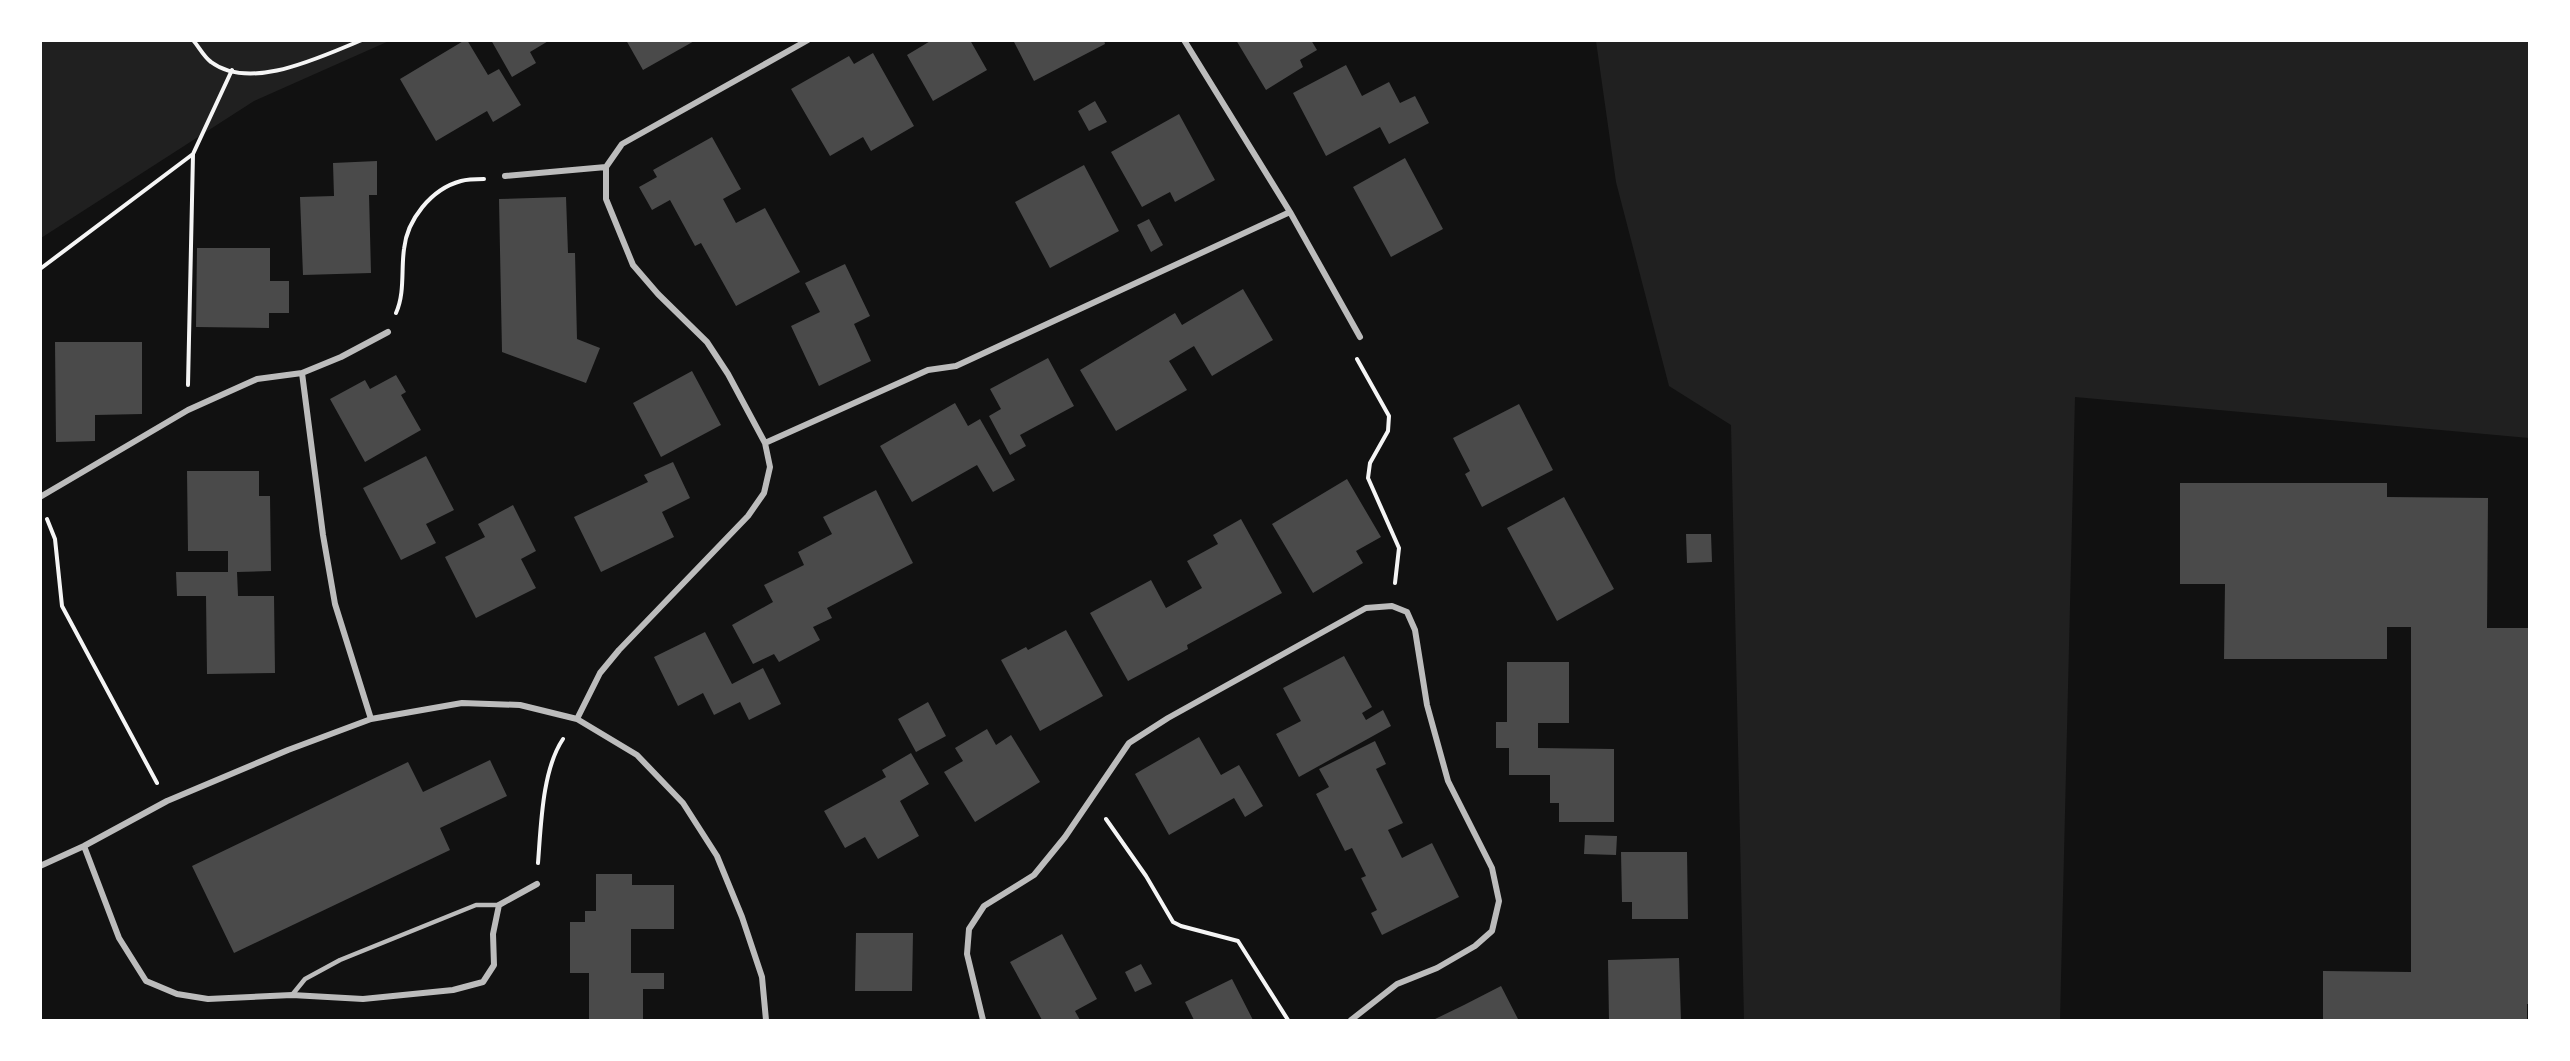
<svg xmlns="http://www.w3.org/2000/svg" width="2570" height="1061" viewBox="0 0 2570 1061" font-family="'Times New Roman',serif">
<rect width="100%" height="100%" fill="#111"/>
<!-- green -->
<path fill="#202020" d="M 41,41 L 389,41 L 254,101 L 41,238 Z
M 1596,41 L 2529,41 L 2529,438 L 2075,397 L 2060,1020 L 1744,1020 L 1731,425 L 1669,386 L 1616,182 Z"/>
<!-- building -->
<path fill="#4a4a4a" d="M 465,40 L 467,40 L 488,75 L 499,69 L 521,105 L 493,122 L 487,111 L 436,141 L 400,79 Z
M 491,40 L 550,40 L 530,52 L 536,63 L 512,77 Z
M 626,40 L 696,40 L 643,70 Z
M 932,40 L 970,40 L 987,70 L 933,101 L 907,55 Z
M 1013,40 L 1104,40 L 1105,44 L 1034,81 Z
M 1236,40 L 1311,40 L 1317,50 L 1300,60 L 1303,67 L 1266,90 Z
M 873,53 L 914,126 L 871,151 L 863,137 L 830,156 L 791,89 L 849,56 L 854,64 Z
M 1346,65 L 1362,96 L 1389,82 L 1400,103 L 1415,96 L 1429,123 L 1389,144 L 1380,127 L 1326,156 L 1293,93 Z
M 1095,101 L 1107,122 L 1089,131 L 1078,111 Z
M 1179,114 L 1215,180 L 1175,202 L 1170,192 L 1142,207 L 1111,152 Z
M 712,137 L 741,189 L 723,199 L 736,223 L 765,208 L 800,272 L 736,306 L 701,243 L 695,246 L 670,200 L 652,210 L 639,187 L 657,177 L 653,170 Z
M 1405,158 L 1443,229 L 1391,257 L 1353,187 Z
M 377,161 L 377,195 L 369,195 L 371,273 L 303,275 L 300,197 L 334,196 L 333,163 Z
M 1084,165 L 1119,231 L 1050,268 L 1015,202 Z
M 566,197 L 568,253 L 575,253 L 577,339 L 600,348 L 586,383 L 502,352 L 499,199 Z
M 1149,219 L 1163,245 L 1151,252 L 1137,225 Z
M 197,248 L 270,248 L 270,281 L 289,281 L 289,313 L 269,313 L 269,328 L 196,327 Z
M 845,264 L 870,316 L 854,324 L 871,361 L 819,386 L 791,326 L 820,312 L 805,283 Z
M 1243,289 L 1273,340 L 1212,376 L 1194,346 L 1169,361 L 1187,390 L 1116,431 L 1080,370 L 1175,313 L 1182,325 Z
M 55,342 L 142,342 L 142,414 L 95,415 L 95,441 L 56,442 Z
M 1048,358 L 1074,406 L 1020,435 L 1026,446 L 1010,455 L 989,416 L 1001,409 L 990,389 Z
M 692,371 L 721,425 L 661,457 L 633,403 Z
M 396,375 L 406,392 L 401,395 L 421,430 L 365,462 L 330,399 L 365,380 L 370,389 Z
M 955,403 L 968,426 L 980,419 L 1015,480 L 993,492 L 977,465 L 912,502 L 880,446 Z
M 1519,404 L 1553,470 L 1482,507 L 1465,474 L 1470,471 L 1453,438 Z
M 426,456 L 454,510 L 426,524 L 436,543 L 401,560 L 363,488 Z
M 673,462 L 690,498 L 662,512 L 674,537 L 601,572 L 574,517 L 648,482 L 644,475 Z
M 187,471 L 259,471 L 259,496 L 270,496 L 271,571 L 237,572 L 238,596 L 274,596 L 275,673 L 207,674 L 206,596 L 177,596 L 176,572 L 228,572 L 228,551 L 188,551 Z
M 1347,479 L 1381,537 L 1356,551 L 1363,563 L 1313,593 L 1272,524 Z
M 2180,483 L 2387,483 L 2387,497 L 2488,498 L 2487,628 L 2528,628 L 2530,1004 L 2527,1004 L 2527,1020 L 2323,1020 L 2323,971 L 2411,972 L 2411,627 L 2387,627 L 2387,659 L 2224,659 L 2225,584 L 2180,584 Z
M 876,490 L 913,563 L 827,608 L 832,618 L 813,627 L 820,640 L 779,662 L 774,654 L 753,664 L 732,625 L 773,602 L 764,585 L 804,565 L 798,552 L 832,534 L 823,517 Z
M 1564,497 L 1614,589 L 1557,621 L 1507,528 Z
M 513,505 L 536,551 L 521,559 L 536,588 L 476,618 L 445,557 L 485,537 L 478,524 Z
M 1241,519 L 1282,593 L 1187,645 L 1188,649 L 1128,681 L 1090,613 L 1151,580 L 1166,608 L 1202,588 L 1187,561 L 1218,544 L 1213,535 Z
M 1686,534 L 1711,534 L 1712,562 L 1687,563 Z
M 1066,630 L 1103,696 L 1040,731 L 1001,660 L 1026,647 L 1028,650 Z
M 705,632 L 732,684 L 763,668 L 781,704 L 749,720 L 740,702 L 714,715 L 703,693 L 678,706 L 654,657 Z
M 1344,656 L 1372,707 L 1362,713 L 1366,720 L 1383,710 L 1391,726 L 1299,777 L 1276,734 L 1301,721 L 1283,688 Z
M 1507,662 L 1569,662 L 1569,723 L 1538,723 L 1538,748 L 1614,749 L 1614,822 L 1559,822 L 1559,803 L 1550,803 L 1550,775 L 1509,775 L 1509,748 L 1496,748 L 1496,722 L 1507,722 Z
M 928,702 L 946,736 L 916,752 L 898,719 Z
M 987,729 L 996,745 L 1011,735 L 1040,782 L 975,822 L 944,772 L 963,761 L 955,748 Z
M 1199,737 L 1221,775 L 1239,765 L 1263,806 L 1245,817 L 1234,798 L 1169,835 L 1135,774 Z
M 1375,741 L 1386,764 L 1376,769 L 1403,823 L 1388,830 L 1402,858 L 1432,843 L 1459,897 L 1382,935 L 1371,913 L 1377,910 L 1361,878 L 1366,876 L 1352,848 L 1345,851 L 1316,794 L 1329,787 L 1319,769 Z
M 911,753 L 929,784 L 900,801 L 919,836 L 878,859 L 865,837 L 845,848 L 824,811 L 886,777 L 882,770 Z
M 490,760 L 507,796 L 440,828 L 450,850 L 234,953 L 192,866 L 408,762 L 423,792 Z
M 1585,835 L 1617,836 L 1616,855 L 1584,854 Z
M 1621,852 L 1687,852 L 1688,919 L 1632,919 L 1632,902 L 1622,902 Z
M 596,874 L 632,874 L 632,885 L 674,885 L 674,929 L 631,929 L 631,973 L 664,973 L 664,989 L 643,989 L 643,1020 L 589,1020 L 589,973 L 570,973 L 570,922 L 585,922 L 585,911 L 596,911 Z
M 856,933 L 913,933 L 912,991 L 855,991 Z
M 1062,934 L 1097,999 L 1075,1011 L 1080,1020 L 1042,1020 L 1010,962 Z
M 1679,958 L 1681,1020 L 1609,1020 L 1608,960 Z
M 1141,964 L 1152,984 L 1135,992 L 1125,972 Z
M 1232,979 L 1253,1020 L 1194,1020 L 1185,1002 Z
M 1501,986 L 1518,1019 L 1433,1020 L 1464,1005 Z"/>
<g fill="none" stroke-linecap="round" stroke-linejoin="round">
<!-- path -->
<path stroke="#f5f5f5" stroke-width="4" d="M 193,40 C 199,47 204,57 211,62 C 251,92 322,56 362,40
M 40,269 L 193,154 L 232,70
M 396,313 C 405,293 401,270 404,249 C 407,220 431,189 461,181 C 468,179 476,179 484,179
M 1357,359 L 1389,416 L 1388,431 L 1370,463 L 1368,478 L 1399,548 L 1395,583
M 188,385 L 193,154
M 47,519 L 55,539 L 62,606 L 157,783
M 1106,819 L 1146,876 L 1173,922 L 1181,926 L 1238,941 L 1288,1020
M 538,863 C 541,826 542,770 563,739"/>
<!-- service -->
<path stroke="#bcbcbc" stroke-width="4.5" d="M 292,995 L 305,979 L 340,960 L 476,905 L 499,905"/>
<!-- minor -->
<path stroke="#bcbcbc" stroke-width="6" d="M 1184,40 L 1290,212 L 1360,337
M 505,176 L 606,167
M 302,373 L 323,535 L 335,604 L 371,719
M 765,443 L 928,370 L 956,366 L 1290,212
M 40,497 L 188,410 L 257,379 L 302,373 L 341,357 L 388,332
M 577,719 L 600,673 L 619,650 L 748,516 L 764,493 L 770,467 L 765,443 L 728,374 L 707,342 L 658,294 L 633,265 L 606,199 L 606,167 L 622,144 L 808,40
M 84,846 L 119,938 L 146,981 L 177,994 L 208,999 L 292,995 L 363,999 L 453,990 L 483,982 L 494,965 L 493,934 L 499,905 L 537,884
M 40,866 L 84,846 L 167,801 L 288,750 L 371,719 L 462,703 L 520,705 L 577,719 L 637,755 L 683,803 L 717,856 L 742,917 L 762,977 L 766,1020
M 983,1020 L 967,954 L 969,929 L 984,906 L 1034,875 L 1065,837 L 1129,743 L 1168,718 L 1366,608 L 1392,606 L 1407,612 L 1415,630 L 1427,705 L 1448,781 L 1492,868 L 1499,901 L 1492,931 L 1475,946 L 1437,968 L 1397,984 L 1351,1020"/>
</g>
<!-- border -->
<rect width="2570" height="1061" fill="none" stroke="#ffffff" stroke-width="84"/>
</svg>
